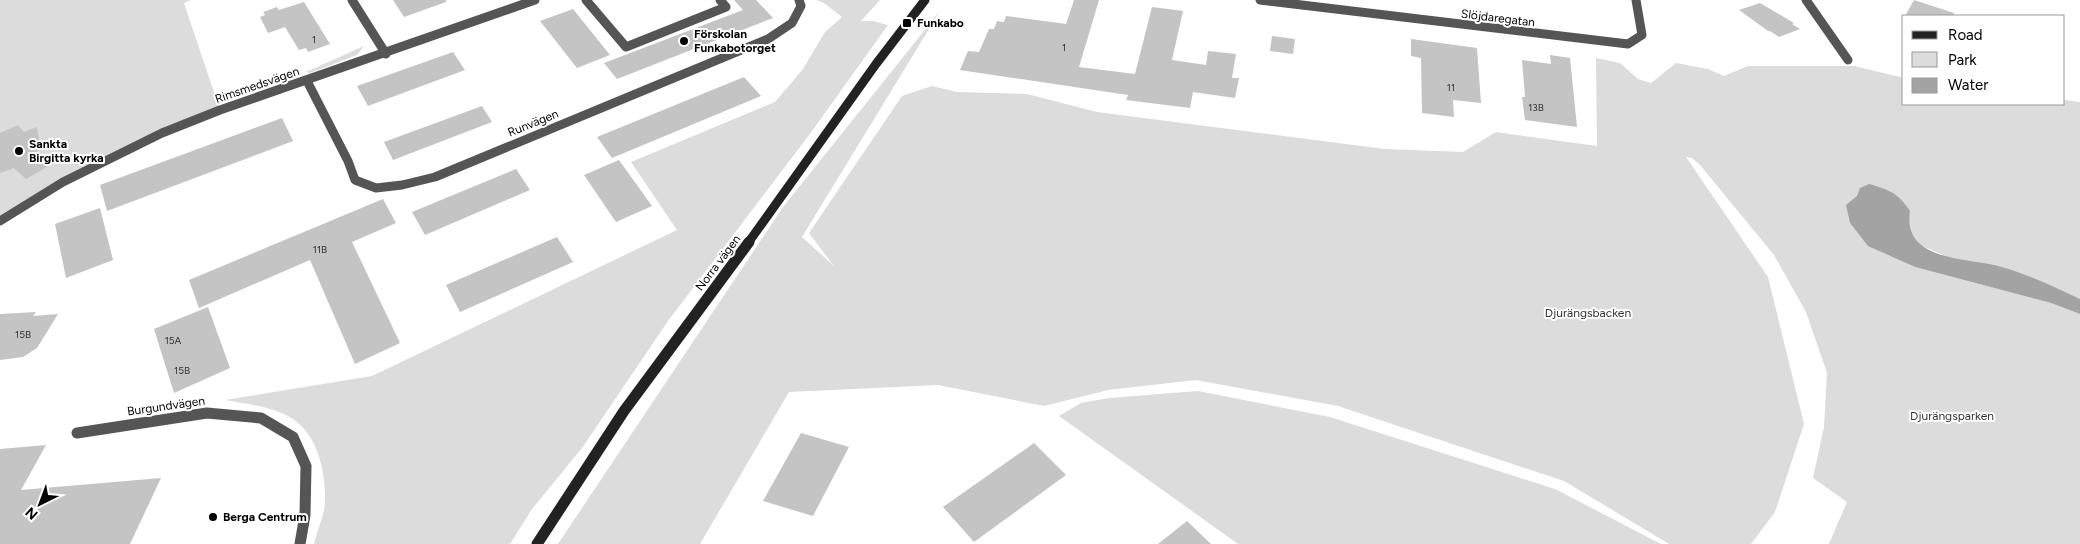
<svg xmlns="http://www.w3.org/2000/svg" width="2080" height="544" viewBox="0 0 2080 544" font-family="Figtree,sans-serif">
<rect width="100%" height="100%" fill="#fff"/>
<!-- green -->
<path fill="#dcdcdc" d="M 0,0 L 191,0 L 184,3 L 220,110 L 162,133 L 0,221 Z
M 816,0 L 880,0 L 861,21 L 873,21 L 888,25 L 812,131 L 668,321 L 582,448 L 532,509 L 510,544 L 314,544 C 317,531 324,516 325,503 C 326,472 318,432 288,416 C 269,406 247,404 225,400 L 372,376 L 677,230 L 631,162 L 775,102 L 803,69 L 825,32 L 842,17 L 824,3 Z
M 940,11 L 802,237 L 834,266 L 809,233 L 902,96 L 932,86 L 957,92 L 1027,94 L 1097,112 L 1385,149 L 1463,152 L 1496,132 L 1597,146 L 1596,58 L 1620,63 L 1638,79 L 1651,83 L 1676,63 L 1708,69 L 1724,76 L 1748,66 L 1854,66 L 1904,78 L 1904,104 L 2064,104 L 2064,100 L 2080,102 L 2080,299 L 2001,267 L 1948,257 L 1920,245 L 1912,234 L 1909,222 L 1850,223 L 1869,246 L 1915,267 L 2051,303 L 2080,314 L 2080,544 L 1829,544 L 1847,502 L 1813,478 L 1824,427 L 1827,373 L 1806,312 L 1774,255 L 1700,165 L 1692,158 L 1686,157 L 1768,277 L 1804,424 L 1775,512 L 1751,544 L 1669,544 L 1564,481 L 1338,406 L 1196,380 L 1108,390 L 1044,406 L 938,385 L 789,392 L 700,544 L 558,544 L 783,207 Z
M 364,46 L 357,55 L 310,73 L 306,72 Z
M 1198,391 L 1330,417 L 1555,489 L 1661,544 L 1238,544 L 1059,416 L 1081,403 L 1109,398 Z"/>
<!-- water -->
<path fill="#a3a3a3" d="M 1869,184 C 1890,190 1898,193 1910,211 C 1902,263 1970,257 2002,267 C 2029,275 2055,287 2080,299 L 2080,314 L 2051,303 L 1915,267 L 1868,246 L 1850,223 L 1846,205 L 1857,196 L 1860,188 Z"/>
<!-- building -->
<path fill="#c4c4c4" d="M 393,0 L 446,0 L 446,2 L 404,17 Z
M 734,0 L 756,0 L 773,18 L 617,79 L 604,63 L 743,10 Z
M 1074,0 L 1099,0 L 1079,67 L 1135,74 L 1152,7 L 1183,11 L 1172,60 L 1206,65 L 1208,51 L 1236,54 L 1232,78 L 1239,78 L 1235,98 L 1193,92 L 1190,108 L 1126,100 L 1128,95 L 960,70 L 968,51 L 979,52 L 989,29 L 994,29 L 997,21 L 1004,22 L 1006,16 L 1066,24 Z
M 1914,0 L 1954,13 L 1954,16 L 1905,16 Z
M 304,2 L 330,44 L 308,52 L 306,48 L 299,50 L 285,27 L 268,33 L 260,17 L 265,15 L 263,12 L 277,7 L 279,10 Z
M 1760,3 L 1794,23 L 1792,24 L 1800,29 L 1779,37 L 1770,31 L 1768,31 L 1739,10 Z
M 573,9 L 610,55 L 577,68 L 540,21 Z
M 1272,36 L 1295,39 L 1293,54 L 1270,51 Z
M 1411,39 L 1477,48 L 1481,103 L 1453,100 L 1454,117 L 1422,113 L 1421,58 L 1411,56 Z
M 453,52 L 465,70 L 368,106 L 357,86 Z
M 1550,55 L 1570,58 L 1577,127 L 1525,120 L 1522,97 L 1525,97 L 1522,60 L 1551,64 Z
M 744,77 L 761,96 L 612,158 L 597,137 Z
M 482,106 L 492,122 L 393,160 L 384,142 Z
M 282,118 L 293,141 L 107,211 L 100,185 Z
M 18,125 L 24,132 L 37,127 L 40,145 L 35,156 L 47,167 L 26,179 L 14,168 L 0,173 L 0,133 Z
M 619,160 L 652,206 L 616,222 L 584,175 Z
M 516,169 L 530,190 L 425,235 L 412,212 Z
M 383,199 L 396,223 L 352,242 L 400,343 L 355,364 L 310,260 L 199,308 L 189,280 Z
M 100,208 L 113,260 L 66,278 L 55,224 Z
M 557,237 L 573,262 L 460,312 L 446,285 Z
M 208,307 L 230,368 L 174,393 L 154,329 Z
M 36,312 L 33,316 L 58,314 L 37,348 L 23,357 L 0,360 L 0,314 Z
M 801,433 L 849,447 L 813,516 L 763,501 Z
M 1034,443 L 1066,475 L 974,542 L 943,507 Z
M 46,445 L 21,490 L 161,478 L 130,544 L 0,544 L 0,449 Z
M 1187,521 L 1211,544 L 1158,544 Z"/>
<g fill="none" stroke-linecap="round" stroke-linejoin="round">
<!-- minor-far1 -->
<path stroke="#555" stroke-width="9" d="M 352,0 L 386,54
M 586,0 L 626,47 L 726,7 L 720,0
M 1260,0 L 1628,44 L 1642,35 L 1636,0
M 1806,0 L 1848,60
M 307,81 L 348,161 L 355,180 L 376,188 L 402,185 L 435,177 L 768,39 L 792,23 L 801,6 L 799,0
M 0,221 L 63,182 L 162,133 L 220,110 L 535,0"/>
<!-- minor -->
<path stroke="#555" stroke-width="11" d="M 77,433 L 207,413 L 261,418 L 293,437 L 306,466 L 305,515 L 300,544"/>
<!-- secondary-far1 -->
<path stroke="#222" stroke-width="9" d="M 748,243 L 876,64 L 925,0"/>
<!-- secondary -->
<path stroke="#222" stroke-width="11" d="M 537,544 L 624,411 L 749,242"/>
</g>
<!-- markers -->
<g fill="#000" stroke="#fff" stroke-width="2">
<rect x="902" y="18" width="10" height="10" rx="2.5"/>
<circle cx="684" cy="41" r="5"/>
<circle cx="19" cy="151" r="5"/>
<circle cx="213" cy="517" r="5"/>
</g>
<g text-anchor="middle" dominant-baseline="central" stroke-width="4" stroke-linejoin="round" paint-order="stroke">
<!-- number labels -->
<g font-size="10" fill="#313131">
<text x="314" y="39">1</text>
<text x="1064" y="47">1</text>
<text x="1451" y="87">11</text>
<text x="1536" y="107">13B</text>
<text x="320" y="249">11B</text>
<text x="23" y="334">15B</text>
<text x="173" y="340">15A</text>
<text x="182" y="370">15B</text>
</g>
<!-- street labels -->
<g font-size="12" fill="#000" stroke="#fff">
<text transform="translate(1498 18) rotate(7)">Slöjdaregatan</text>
<text transform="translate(257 85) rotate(-19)">Rimsmedsvägen</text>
<text transform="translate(533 123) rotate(-22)">Runvägen</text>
<text transform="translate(718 263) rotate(-53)">Norra vägen</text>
<text transform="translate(166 406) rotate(-8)">Burgundvägen</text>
</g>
<!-- poi labels -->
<g font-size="12" font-weight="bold" fill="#000" stroke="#fff" text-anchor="start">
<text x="917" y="23">Funkabo</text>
<text x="694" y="34">Förskolan<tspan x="694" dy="14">Funkabotorget</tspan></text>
<text x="29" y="144">Sankta<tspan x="29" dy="14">Birgitta kyrka</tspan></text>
<text x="223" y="517">Berga Centrum</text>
</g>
<!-- park labels -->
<g font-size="12" fill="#333" stroke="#fff">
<text x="1588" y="313">Djurängsbacken</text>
<text x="1952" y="416">Djurängsparken</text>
</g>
</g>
<!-- legend -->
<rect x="1902" y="15" width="162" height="90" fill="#ffffff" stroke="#999999"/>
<rect x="1912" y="31" width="25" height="8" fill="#222222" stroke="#999999"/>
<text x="1948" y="40" font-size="15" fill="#000000">Road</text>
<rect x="1912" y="52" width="25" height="15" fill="#dcdcdc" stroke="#999999"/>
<text x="1948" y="65" font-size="15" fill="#000000">Park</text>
<rect x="1912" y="78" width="25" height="15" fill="#a3a3a3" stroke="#999999"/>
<text x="1948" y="90" font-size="15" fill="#000000">Water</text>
<!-- north arrow -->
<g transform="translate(40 504) rotate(222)" stroke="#ffffff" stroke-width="4" paint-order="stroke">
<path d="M0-4L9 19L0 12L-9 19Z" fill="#000000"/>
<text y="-8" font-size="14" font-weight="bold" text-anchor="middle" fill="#000000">N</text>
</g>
</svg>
